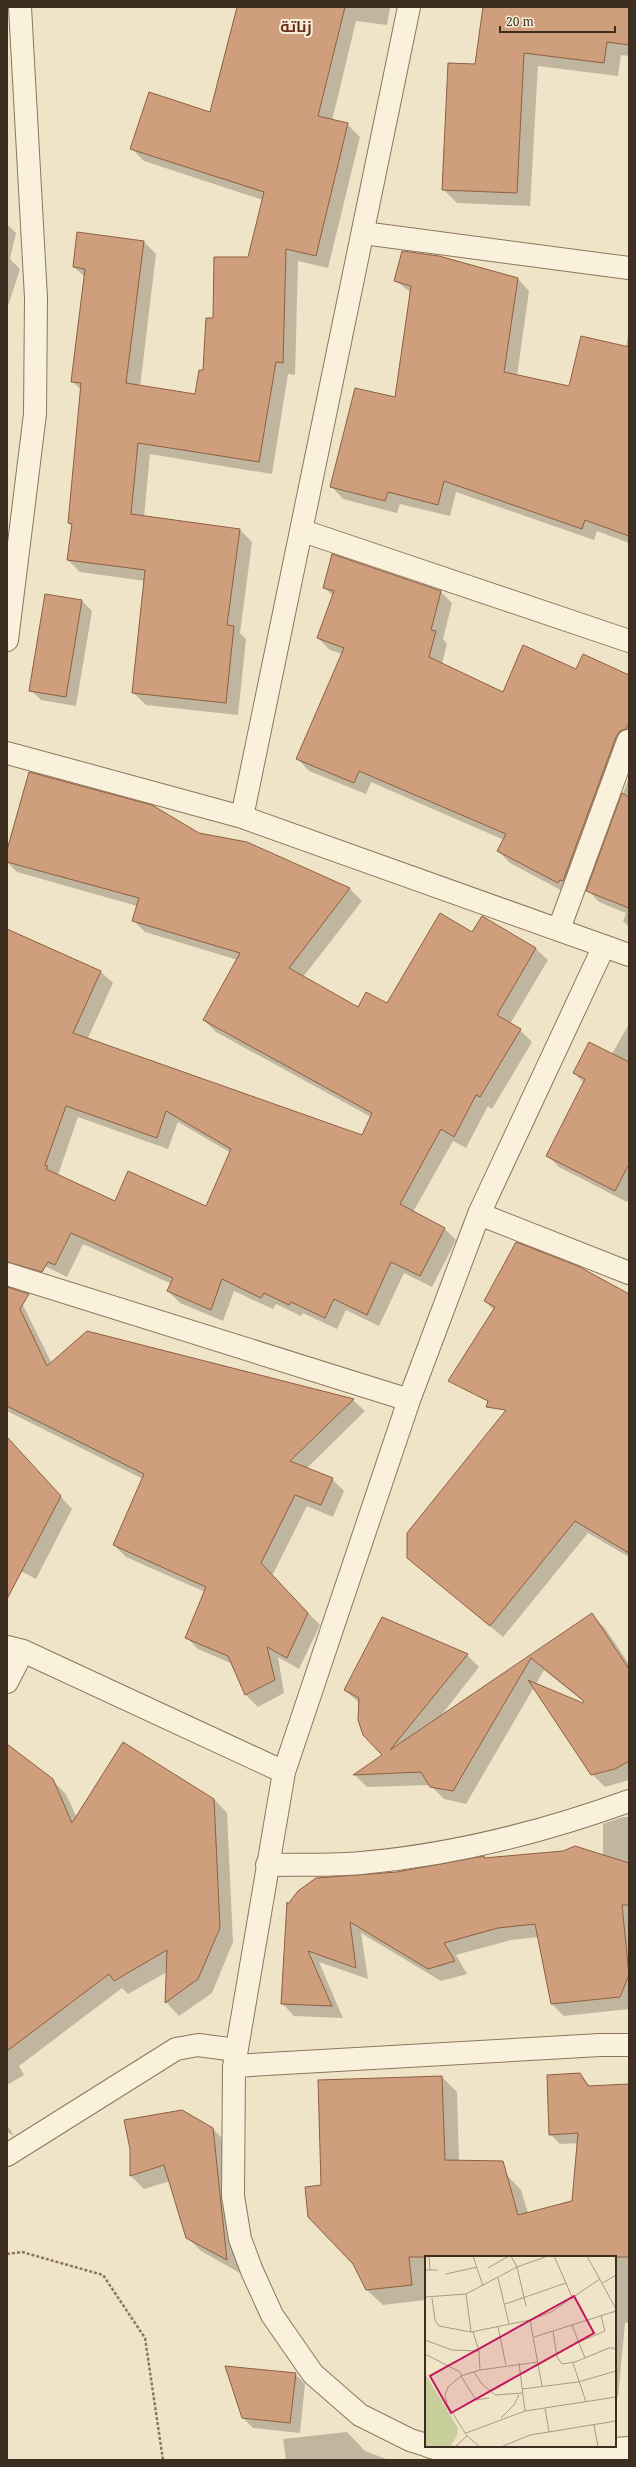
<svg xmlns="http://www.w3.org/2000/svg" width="636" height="2467" viewBox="0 0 636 2467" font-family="'Noto Serif',Cairo,serif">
<rect width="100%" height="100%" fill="#f0e4c8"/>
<!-- shadow -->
<path fill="#0003" fill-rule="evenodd" d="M 238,7 L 390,7 L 387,25 L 356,21 L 332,121 L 347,124 L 360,137 L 328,268 L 298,261 L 295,375 L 288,374 L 272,474 L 150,454 L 144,517 L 240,530 L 252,542 L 240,633 L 246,639 L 238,715 L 146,705 L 133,692 L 145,581 L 80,572 L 68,560 L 72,527 L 69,523 L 82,391 L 72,381 L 85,277 L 74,267 L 144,242 L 156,254 L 140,387 L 195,395 L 204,371 L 214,319 L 249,258 L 263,200 L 144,161 L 131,148 L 210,113 Z
M 484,7 L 629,7 L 629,56 L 621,55 L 618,76 L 538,66 L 530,206 L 457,203 L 443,189 L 476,65 Z
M 7,224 L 16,233 L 10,259 L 20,269 L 7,309 Z
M 518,279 L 529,291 L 517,376 L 570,387 L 626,347 L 629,332 L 629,543 L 597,531 L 594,540 L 456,492 L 450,516 L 400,504 L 397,513 L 343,499 L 332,487 L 396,398 L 411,293 L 395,280 Z
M 325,588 L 440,591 L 452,603 L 443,639 L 447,644 L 442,664 L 503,693 L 577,671 L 629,676 L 629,747 L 570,895 L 510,863 L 498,851 L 504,840 L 371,782 L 366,794 L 309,771 L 298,759 L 342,654 L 330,650 L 318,638 L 333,596 Z
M 82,601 L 92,611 L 76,706 L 41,700 L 31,690 Z
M 629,777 L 629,927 L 623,921 L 626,913 L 599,902 L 588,890 Z
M 198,834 L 245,842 L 350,889 L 362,901 L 303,977 L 359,1008 L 387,1005 L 472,934 L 483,917 L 536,949 L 548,960 L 510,1024 L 520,1030 L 532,1042 L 492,1109 L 488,1106 L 466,1148 L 453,1141 L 413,1212 L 444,1228 L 456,1240 L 432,1287 L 404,1273 L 379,1326 L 346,1310 L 337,1329 L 303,1313 L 301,1316 L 276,1304 L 273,1309 L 234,1291 L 223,1321 L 180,1303 L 168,1291 L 172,1284 L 83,1244 L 67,1277 L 37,1262 L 7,1239 L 7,930 L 101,972 L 113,983 L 87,1040 L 363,1136 L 371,1117 L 216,1032 L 204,1020 L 238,960 L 145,932 L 133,920 L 137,906 L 17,872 L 7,862 L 7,853 ZM 78,1117 L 168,1149 L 178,1122 L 231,1153 L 206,1207 L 115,1202 L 58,1175 Z
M 629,1024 L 629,1199 L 627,1202 L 559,1167 L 547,1155 L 584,1083 L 574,1073 L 612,1054 Z
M 7,1288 L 21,1301 L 52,1364 L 87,1333 L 353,1400 L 365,1411 L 306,1469 L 332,1479 L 344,1491 L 333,1517 L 307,1506 L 272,1576 L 320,1625 L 299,1669 L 278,1657 L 284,1693 L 258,1707 L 246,1695 L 233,1664 L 198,1649 L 186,1637 L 205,1592 L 126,1557 L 114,1545 L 143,1479 L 7,1411 Z
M 629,1295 L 629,1446 L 485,1301 Z
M 7,1438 L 72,1509 L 36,1579 L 7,1564 Z
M 629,1501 L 629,1557 L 588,1533 L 503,1637 L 408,1558 Z
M 592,1615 L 604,1627 L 629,1664 L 629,1780 L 605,1787 L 592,1774 L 534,1687 L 466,1804 L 444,1799 L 430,1785 L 367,1787 L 355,1775 L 383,1756 L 359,1703 L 345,1690 L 467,1655 L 479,1667 L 439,1718 ZM 544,1670 L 584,1702 L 583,1704 L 536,1684 Z
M 7,1745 L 52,1780 L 66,1794 L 77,1818 L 214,1799 L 227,1813 L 233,1942 L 212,1993 L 179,2016 L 166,2002 L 167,1972 L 128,1994 L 122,1988 L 19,2066 L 24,2075 L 7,2085 Z
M 623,1817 L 629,1817 L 629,2009 L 564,2016 L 552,2004 L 539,1937 L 511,1940 L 456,1955 L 467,1974 L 441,1981 L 361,1933 L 368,1979 L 319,1962 L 343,2018 L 294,2016 L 282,2003 L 288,1905 L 397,1873 L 485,1859 L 603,1856 L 603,1824 Z
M 580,2074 L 591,2087 L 629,2085 L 629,2141 L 560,2144 L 550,2134 Z
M 442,2077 L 457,2092 L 459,2161 L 506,2174 L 521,2190 L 528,2213 L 629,2184 L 629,2323 L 625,2323 L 618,2397 L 615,2398 L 615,2257 L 426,2257 L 426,2300 L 383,2305 L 367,2290 L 322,2186 Z
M 7,2125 L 14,2136 L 7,2132 Z
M 212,2128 L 226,2142 L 240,2273 L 201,2251 L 187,2237 L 170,2181 L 144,2189 L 131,2176 L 131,2149 Z
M 295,2374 L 305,2384 L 300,2433 L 253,2428 L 243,2418 Z
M 347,2432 L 365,2451 L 389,2460 L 286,2460 L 283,2439 Z"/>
<!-- building -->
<path fill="#cf9f7d" stroke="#8d5f41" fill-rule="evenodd" d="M 237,7 L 345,7 L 318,116 L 348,123 L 316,256 L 286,249 L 283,363 L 276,362 L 259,462 L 138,443 L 131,514 L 240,529 L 227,625 L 234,626 L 226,703 L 132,693 L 145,570 L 67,560 L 72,524 L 68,523 L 81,383 L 71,382 L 85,269 L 73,267 L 77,232 L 144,241 L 126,383 L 195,394 L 199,370 L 203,370 L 206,318 L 213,318 L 214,257 L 248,257 L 264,192 L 130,149 L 149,92 L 210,112 Z
M 483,7 L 629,7 L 629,45 L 607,42 L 604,63 L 524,53 L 517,193 L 442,190 L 448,63 L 475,64 Z
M 402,251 L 439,256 L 518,278 L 504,372 L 569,386 L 581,336 L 629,347 L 629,536 L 585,520 L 582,529 L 444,481 L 438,505 L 388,492 L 385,501 L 330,487 L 355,388 L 395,397 L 411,286 L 394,281 Z
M 332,554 L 441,591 L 431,630 L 436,631 L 429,657 L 503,692 L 523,645 L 576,669 L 583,654 L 629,675 L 629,723 L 626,729 L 620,731 L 616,737 L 563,881 L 560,880 L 558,883 L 497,851 L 506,834 L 359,771 L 354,783 L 296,759 L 344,648 L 317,638 L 334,591 L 323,588 Z
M 45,594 L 82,600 L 66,697 L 29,691 Z
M 29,772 L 152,805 L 199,833 L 247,842 L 350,888 L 289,968 L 358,1007 L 366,992 L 387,1003 L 440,913 L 472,932 L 482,916 L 536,948 L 497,1015 L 521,1029 L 480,1097 L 476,1095 L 454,1137 L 441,1129 L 400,1204 L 445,1228 L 420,1276 L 391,1262 L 367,1315 L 334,1299 L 325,1318 L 291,1302 L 289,1305 L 264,1293 L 261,1298 L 222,1279 L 211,1310 L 167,1291 L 173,1278 L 71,1233 L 55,1265 L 48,1262 L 42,1272 L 7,1262 L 7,929 L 101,971 L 73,1033 L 362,1135 L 372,1113 L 203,1020 L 240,953 L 132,921 L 139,898 L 7,862 L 7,850 ZM 66,1106 L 157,1138 L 166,1111 L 231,1149 L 206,1206 L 128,1171 L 115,1201 L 46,1169 L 48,1166 L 45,1165 Z
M 622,793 L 629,797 L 629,908 L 586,891 Z
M 589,1042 L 629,1062 L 629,1164 L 615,1191 L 546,1156 L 585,1079 L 573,1073 Z
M 516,1242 L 578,1266 L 629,1294 L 629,1553 L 575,1521 L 490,1626 L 407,1558 L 407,1533 L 506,1410 L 486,1407 L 488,1401 L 448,1381 L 495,1307 L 484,1301 Z
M 7,1287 L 29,1294 L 20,1309 L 47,1366 L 87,1331 L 354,1399 L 290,1461 L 333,1478 L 321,1505 L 295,1495 L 261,1563 L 308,1613 L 287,1658 L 267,1647 L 275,1680 L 245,1695 L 228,1656 L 185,1638 L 206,1587 L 113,1545 L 144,1474 L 7,1406 Z
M 7,1437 L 61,1496 L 7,1599 Z
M 592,1613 L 629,1669 L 629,1761 L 615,1769 L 591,1775 L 528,1680 L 583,1703 L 584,1701 L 531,1658 L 453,1791 L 430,1787 L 421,1772 L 353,1775 L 382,1755 L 363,1735 L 358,1720 L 359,1698 L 344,1690 L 382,1617 L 468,1654 L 390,1750 Z
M 123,1742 L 214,1799 L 220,1928 L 198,1979 L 165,2003 L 167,1950 L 114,1981 L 109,1974 L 7,2051 L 7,1744 L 53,1779 L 72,1823 Z
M 575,1846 L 629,1863 L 629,1905 L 622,1905 L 629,1975 L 620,1997 L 551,2004 L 535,1924 L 498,1928 L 444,1943 L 455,1961 L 428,1969 L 350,1922 L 356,1968 L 308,1951 L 332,2006 L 281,2004 L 287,1902 L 288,1904 L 298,1891 L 316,1878 L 397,1872 L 484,1856 L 484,1858 L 563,1851 Z
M 580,2073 L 588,2086 L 629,2084 L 629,2257 L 409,2257 L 412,2285 L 366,2290 L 353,2264 L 308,2217 L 305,2187 L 321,2185 L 318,2080 L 442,2076 L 445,2160 L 503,2161 L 518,2215 L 572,2201 L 578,2133 L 549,2135 L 547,2075 Z
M 182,2110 L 213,2128 L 227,2260 L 186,2238 L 164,2165 L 130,2176 L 130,2149 L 124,2120 Z
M 225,2366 L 296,2373 L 290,2423 L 242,2418 Z"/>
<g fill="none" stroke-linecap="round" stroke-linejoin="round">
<!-- minor casing -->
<g stroke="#8d765c" stroke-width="24">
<path id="minor" d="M 363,233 L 629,268
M 303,531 L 629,641
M 7,640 L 35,414 L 36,298 L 20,7
M 7,753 L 242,817 L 629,955
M 242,817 L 409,7
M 559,929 L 628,741
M 479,1214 L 629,1273
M 7,1274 L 409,1400
M 7,1647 L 23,1651 L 284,1772
M 7,1682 L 23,1651
M 267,1865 C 299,1864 330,1866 361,1863 C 453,1855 543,1832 629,1801
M 234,2066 L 600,2045 L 629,2045
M 7,2155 L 176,2049 L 198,2045 L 236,2050
M 426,2445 L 410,2440 L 360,2415 L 313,2374 L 272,2315 L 252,2271 L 240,2239 L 233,2196 L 234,2066 L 284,1772 L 409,1400 L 479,1214 L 604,946
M 428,2446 L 454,2454 L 491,2457 L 629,2448"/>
</g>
<!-- path -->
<path stroke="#8d765c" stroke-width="2.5" stroke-dasharray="3 2" stroke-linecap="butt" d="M 7,2254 L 22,2252 L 103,2275 L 145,2338 L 163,2460"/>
<!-- minor -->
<use href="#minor" stroke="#faf1dc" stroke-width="22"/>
</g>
<g text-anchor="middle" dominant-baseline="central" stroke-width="4" stroke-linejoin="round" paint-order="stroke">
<!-- quarter labels -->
<g font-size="16" font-weight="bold" fill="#6b2e1e" stroke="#f7eed8">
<text x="296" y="26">زناتة</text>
</g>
</g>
<!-- overview -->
<g transform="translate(425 2256)">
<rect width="191" height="191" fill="#f0e4c8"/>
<path d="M 0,117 L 33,172 L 32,180 L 25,191 L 0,191 Z" fill="#c9cf9b"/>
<path fill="none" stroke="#a89b85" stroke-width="1" d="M 4,0 L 5,14M 48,0 L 58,30M 86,0 L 92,11 L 101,50M 129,0 L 148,43M 162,0 L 191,53M 63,12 L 84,0M 0,14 L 13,14M 21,18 L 52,11M 73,22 L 84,68M 178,27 L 191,19M 41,38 L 46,76M 0,41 L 41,38 L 92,11 L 123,0M 7,42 L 10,64 L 14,70 L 46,76 L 105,64 L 126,56 L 175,23M 80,48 L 141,27M 105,64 L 117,130M 147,69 L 160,102M 73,71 L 81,109M 128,75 L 132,101 L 137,108 L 150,106 L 184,92 L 189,92 L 191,95M 48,76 L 54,95 L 55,114M 109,81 L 191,55M 0,84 L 27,94 L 54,95M 154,86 L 180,75 L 176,60M 0,98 L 35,116 L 37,120M 94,107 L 100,155M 148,107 L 161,146M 49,116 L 57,128 L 70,139 L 98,137M 36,120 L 51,144 L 64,142M 97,133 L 153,126 L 191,115M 120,152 L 124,176M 76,162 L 89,149 L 94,139M 169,169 L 173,191M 41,177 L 100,155 L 191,141M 30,191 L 42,180M 55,191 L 42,180 L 22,148 L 20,139 L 23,131 L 36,120 L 55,114 L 113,106M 76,191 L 105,179 L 191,165"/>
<path fill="#c2185b" fill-opacity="0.15" stroke="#c2185b" stroke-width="2" d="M 149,40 L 169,77 L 26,157 L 5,120 Z"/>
<rect width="191" height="191" fill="none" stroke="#3d2e20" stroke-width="2"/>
</g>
<!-- border -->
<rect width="636" height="2467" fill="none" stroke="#3d2e20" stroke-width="16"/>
<!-- scale -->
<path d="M500 26v6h115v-6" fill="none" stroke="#3d2e20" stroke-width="2"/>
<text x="506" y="26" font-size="12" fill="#3d2e20" stroke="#f7eed8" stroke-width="3" paint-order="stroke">20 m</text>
</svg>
